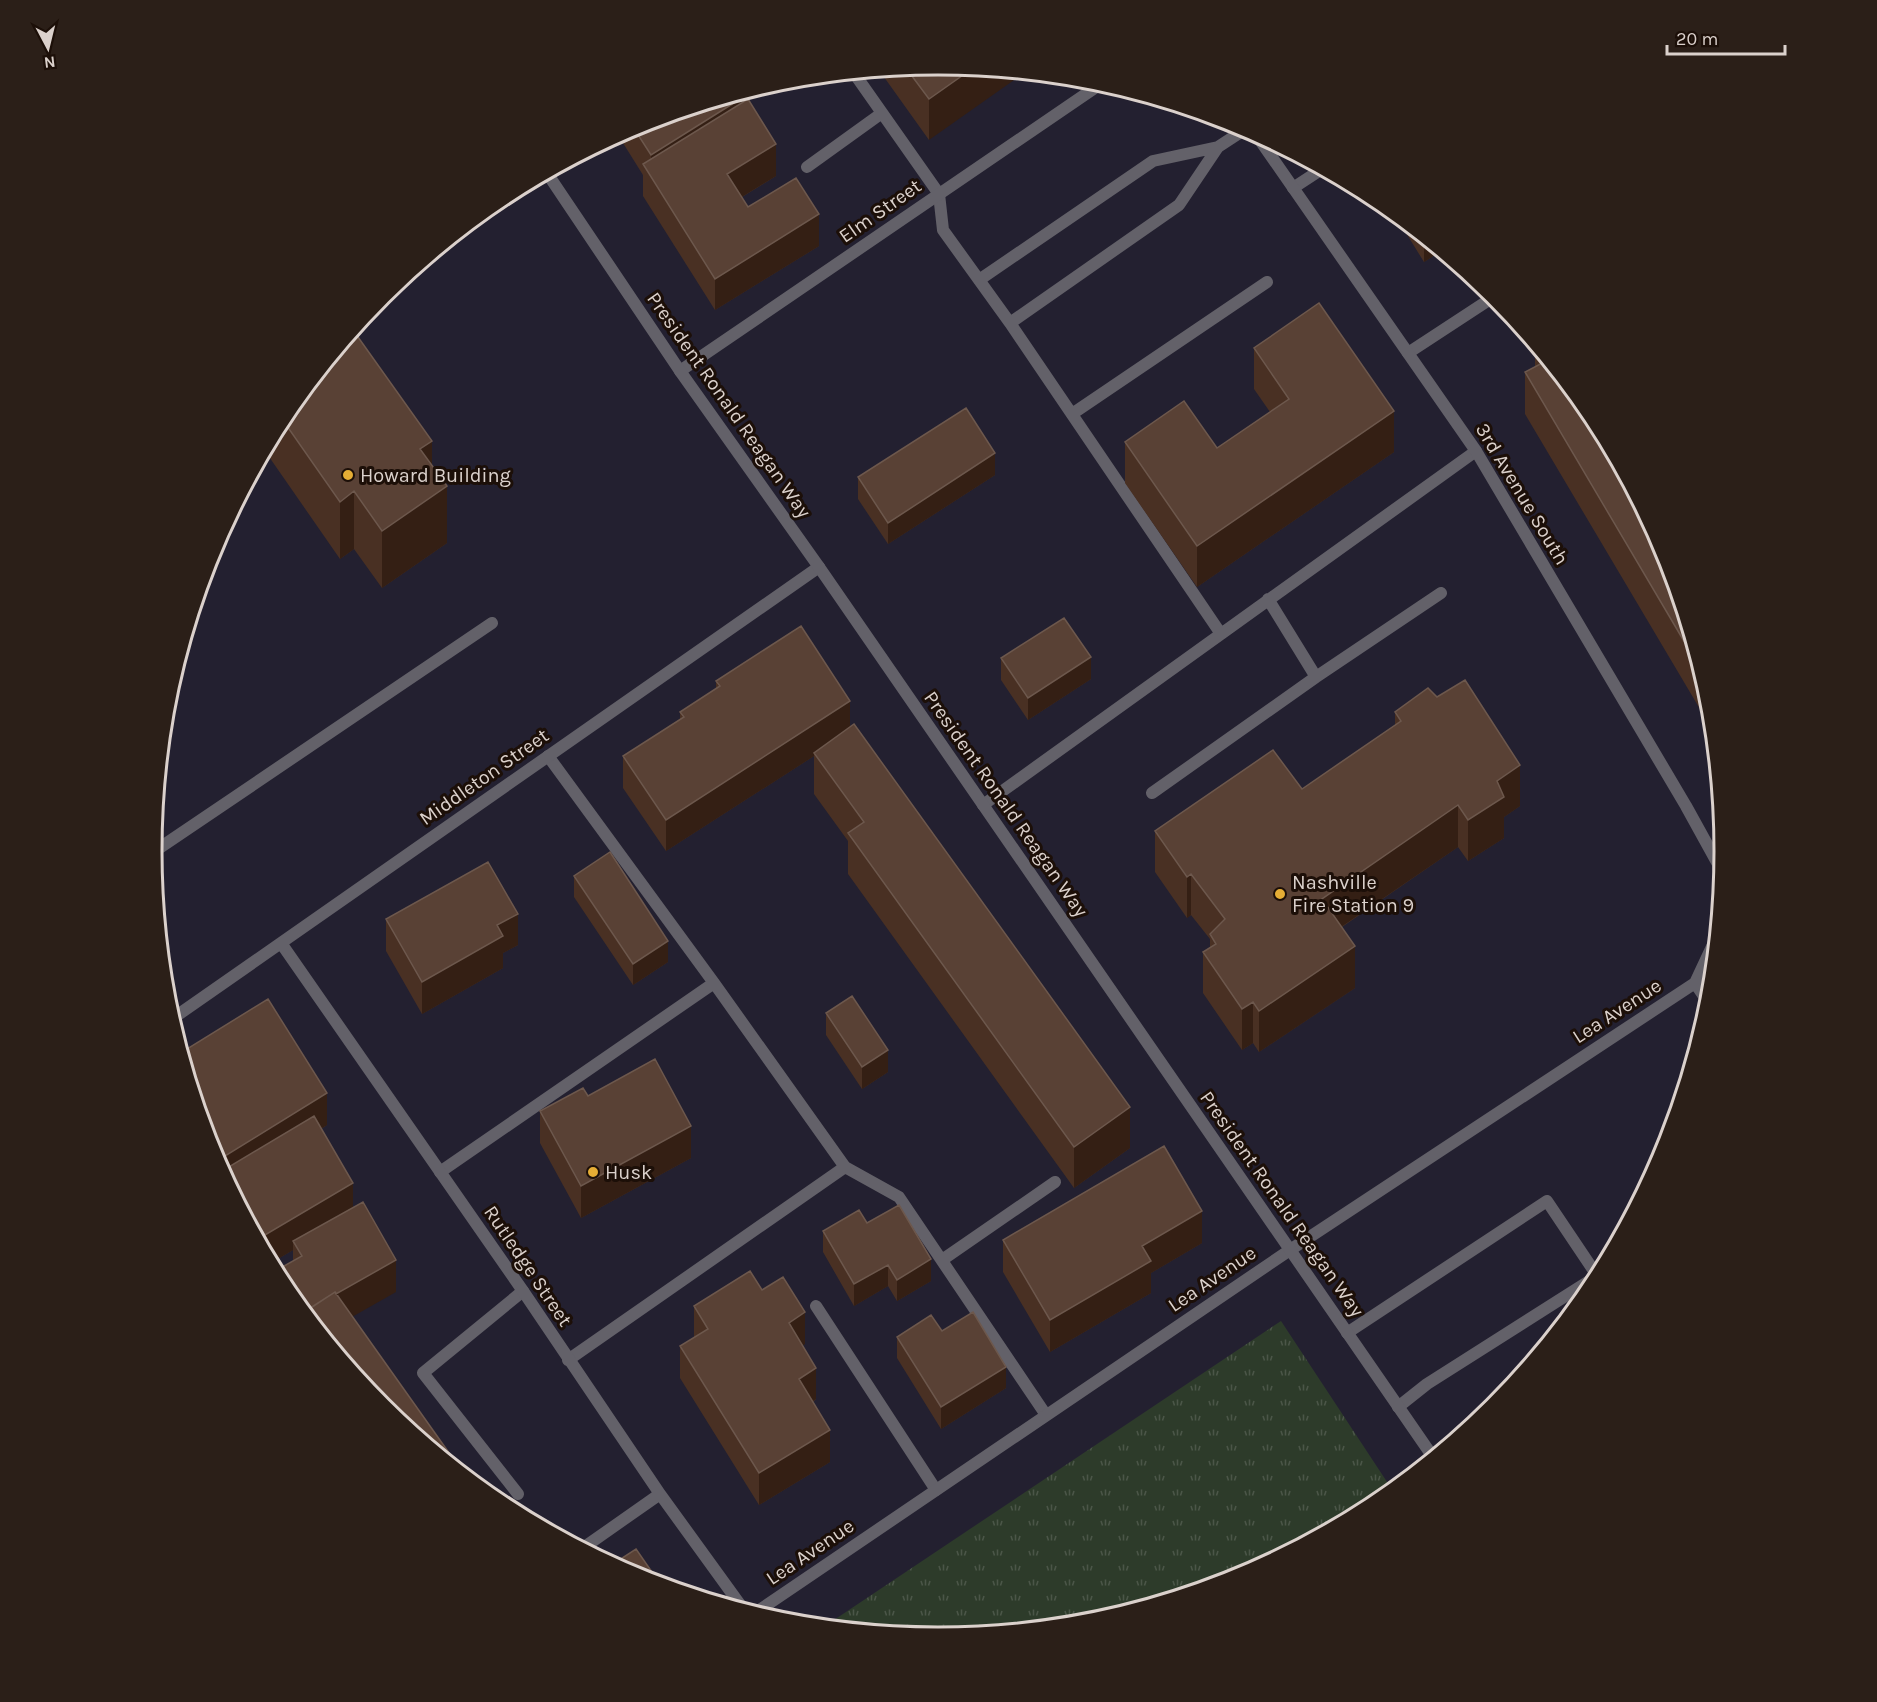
<svg xmlns="http://www.w3.org/2000/svg" width="1877" height="1702" viewBox="0 0 1877 1702" font-family="Karla,sans-serif">
<defs>
<pattern id="park-tufts" width="24" height="20" patternUnits="userSpaceOnUse" patternTransform="scale(1.5)"><rect width="24" height="20" fill="#2d3b2a"/><path d="M3 7l-1-3M5 7V3M7 7l1-3M15 17l-1-3M17 17v-4M19 17l1-3" fill="none" stroke="#4b5648"/></pattern>
</defs>
<rect width="100%" height="100%" fill="#261811"/>
<!-- commercial -->
<path fill="#232030" d="M155 851a783 783 0 1 1 1566 0a783 783 0 1 1-1566 0Z"/>
<!-- park -->
<path fill="url(#park-tufts)" d="M 1281,1321 L 1393,1491 L 1375,1505 L 1239,1578 L 1092,1622 L 938,1637 L 825,1626 Z"/>
<g fill="none" stroke-linecap="round" stroke-linejoin="round">
<!-- service -->
<path stroke="#636169" stroke-width="12" d="M 854,73 L 939,194 L 943,230 L 1010,323 L 1221,634
M 807,167 L 882,113
M 1293,188 L 1322,169
M 979,280 L 1153,161 L 1218,147
M 1010,323 L 1179,205 L 1218,147 L 1247,128
M 1408,353 L 1495,296
M 1072,414 L 1267,282
M 1316,677 L 1441,593
M 548,756 L 714,983 L 845,1167 L 899,1197 L 1046,1415
M 1152,793 L 1316,677 L 1268,599
M 983,805 L 1476,451
M 152,853 L 492,623
M 440,1172 L 714,983
M 942,1260 L 1055,1182
M 816,1306 L 936,1490
M 1347,1333 L 1547,1201 L 1598,1277
M 568,1360 L 845,1167
M 1398,1407 L 1427,1384 L 1597,1276
M 518,1494 L 423,1373 L 523,1291"/>
<!-- minor -->
<path stroke="#636169" stroke-width="12" d="M 1255,133 L 1476,451 L 1686,806 L 1718,864 L 1721,895
M 680,371 L 1102,83
M 281,943 L 523,1291 L 660,1494 L 744,1610
M 1710,1005 L 1695,983 L 1716,938
M 172,1019 L 819,567
M 583,1548 L 660,1494
M 755,1613 L 1290,1250 L 1695,983"/>
<!-- tertiary -->
<path stroke="#636169" stroke-width="12" d="M 547,173 L 680,371 L 819,567 L 1433,1457"/>
</g>
<!-- wall -->
<path fill="#493023" d="M 939,64 L 929,140 L 879,70 Z
M 745,101 L 776,176 L 742,197 L 748,207 L 819,246 L 715,310 L 643,196 L 643,175 L 618,135 L 638,124 Z
M 1403,220 L 1441,251 L 1424,262 L 1403,228 Z
M 1535,344 L 1593,414 L 1665,550 L 1710,698 L 1713,731 L 1525,414 L 1525,372 L 1535,367 Z
M 1254,348 L 1394,452 L 1197,587 L 1125,483 L 1125,442 L 1217,448 L 1270,412 L 1254,389 Z
M 285,414 L 432,465 L 447,543 L 382,588 L 354,549 L 340,559 L 265,451 Z
M 995,475 L 888,544 L 858,499 L 858,477 Z
M 1001,658 L 1091,679 L 1028,720 L 1001,680 Z
M 716,681 L 850,727 L 1130,1148 L 1074,1188 L 848,874 L 848,841 L 814,794 L 814,756 L 666,851 L 623,788 L 623,756 L 680,719 L 680,712 L 716,689 Z
M 1395,712 L 1520,806 L 1504,817 L 1504,838 L 1468,861 L 1458,847 L 1342,927 L 1355,988 L 1259,1052 L 1253,1043 L 1242,1050 L 1203,993 L 1203,952 L 1210,948 L 1210,939 L 1191,915 L 1187,918 L 1155,872 L 1155,831 L 1302,789 L 1395,726 Z
M 574,876 L 668,962 L 633,985 L 574,897 Z
M 386,919 L 518,945 L 503,953 L 503,968 L 422,1014 L 386,951 Z
M 826,1013 L 888,1072 L 862,1089 L 826,1035 Z
M 588,1096 L 691,1158 L 581,1218 L 540,1143 L 540,1111 Z
M 327,1125 L 321,1129 L 353,1208 L 396,1292 L 293,1261 L 293,1250 L 271,1263 L 212,1152 Z
M 867,1223 L 931,1281 L 897,1301 L 888,1286 L 854,1306 L 823,1252 L 823,1231 Z
M 1003,1240 L 1202,1243 L 1151,1273 L 1151,1293 L 1050,1352 L 1003,1272 Z
M 762,1290 L 805,1344 L 802,1345 L 816,1399 L 813,1402 L 830,1462 L 759,1505 L 680,1378 L 680,1346 L 694,1338 L 694,1306 Z
M 942,1331 L 1006,1388 L 941,1429 L 897,1358 L 897,1337 Z"/>
<!-- shaded-wall -->
<path fill="#341f14" d="M 973,68 L 1024,73 L 929,140 L 929,99 Z
M 745,96 L 745,128 L 651,176 L 651,155 Z
M 776,144 L 776,176 L 727,206 L 727,174 Z
M 819,214 L 819,246 L 715,310 L 715,279 Z
M 1424,237 L 1441,251 L 1424,262 Z
M 1394,411 L 1394,452 L 1197,587 L 1197,546 Z
M 432,441 L 432,497 L 447,486 L 447,543 L 382,588 L 382,531 L 420,449 Z
M 995,453 L 995,475 L 888,544 L 888,523 Z
M 354,491 L 354,549 L 340,559 L 340,502 Z
M 1091,657 L 1091,679 L 1028,720 L 1028,698 Z
M 850,701 L 850,733 L 814,753 L 814,756 L 666,851 L 666,820 Z
M 1520,765 L 1520,806 L 1504,817 L 1504,838 L 1468,861 L 1468,820 L 1497,781 Z
M 1458,805 L 1458,847 L 1322,940 L 1322,899 Z
M 1191,874 L 1191,915 L 1187,918 L 1187,877 Z
M 518,914 L 518,945 L 503,953 L 503,968 L 422,1014 L 422,982 L 497,925 Z
M 668,941 L 668,962 L 633,985 L 633,964 Z
M 1355,946 L 1355,988 L 1259,1052 L 1259,1011 Z
M 1253,1002 L 1253,1043 L 1242,1050 L 1242,1009 Z
M 888,1050 L 888,1072 L 862,1089 L 862,1067 Z
M 327,1093 L 327,1125 L 230,1185 L 217,1161 Z
M 1130,1107 L 1130,1148 L 1074,1188 L 1074,1147 Z
M 691,1126 L 691,1158 L 581,1218 L 581,1186 Z
M 353,1183 L 353,1215 L 293,1241 L 293,1250 L 271,1263 L 265,1251 L 265,1235 Z
M 1202,1211 L 1202,1243 L 1151,1273 L 1151,1293 L 1050,1352 L 1050,1320 L 1142,1246 Z
M 261,1229 L 261,1244 L 255,1233 Z
M 931,1259 L 931,1281 L 897,1301 L 897,1280 Z
M 396,1260 L 396,1292 L 322,1334 L 304,1312 Z
M 888,1265 L 888,1286 L 854,1306 L 854,1284 Z
M 805,1312 L 805,1344 L 789,1354 L 789,1323 Z
M 1006,1367 L 1006,1388 L 941,1429 L 941,1407 Z
M 816,1368 L 816,1399 L 799,1410 L 799,1379 Z
M 830,1430 L 830,1462 L 759,1505 L 759,1473 Z"/>
<!-- building -->
<path fill="#594135" stroke="#6d584d" stroke-width="1.5" d="M 939,64 L 973,68 L 929,99 L 906,68 Z
M 742,93 L 745,96 L 651,155 L 633,127 L 638,124 Z
M 748,99 L 776,144 L 727,174 L 748,207 L 796,178 L 819,214 L 715,279 L 643,164 Z
M 1319,303 L 1394,411 L 1197,546 L 1125,442 L 1184,401 L 1217,448 L 1289,399 L 1254,348 Z
M 353,330 L 432,441 L 420,449 L 447,486 L 382,531 L 354,491 L 340,502 L 282,419 L 285,414 Z
M 1548,360 L 1593,414 L 1665,550 L 1701,670 L 1525,372 Z
M 966,408 L 995,453 L 888,523 L 858,477 Z
M 1064,618 L 1091,657 L 1028,698 L 1001,658 Z
M 801,626 L 850,701 L 666,820 L 623,756 L 684,717 L 680,712 L 720,686 L 716,681 Z
M 1465,680 L 1520,765 L 1497,781 L 1504,797 L 1468,820 L 1458,805 L 1322,899 L 1355,946 L 1259,1011 L 1253,1002 L 1242,1009 L 1203,952 L 1216,944 L 1210,934 L 1225,919 L 1191,874 L 1187,877 L 1155,831 L 1273,750 L 1302,789 L 1401,721 L 1395,712 L 1428,688 L 1437,697 Z
M 854,724 L 1130,1107 L 1074,1147 L 848,833 L 864,822 L 814,753 Z
M 610,852 L 668,941 L 633,964 L 574,876 Z
M 488,862 L 518,914 L 497,925 L 503,936 L 422,982 L 386,919 Z
M 852,996 L 888,1050 L 862,1067 L 826,1013 Z
M 268,999 L 327,1093 L 217,1161 L 212,1152 L 182,1052 Z
M 655,1059 L 691,1126 L 581,1186 L 540,1111 L 583,1088 L 588,1096 Z
M 314,1116 L 353,1183 L 265,1235 L 261,1229 L 255,1233 L 222,1171 Z
M 1164,1146 L 1202,1211 L 1142,1246 L 1151,1261 L 1050,1320 L 1003,1240 Z
M 363,1202 L 396,1260 L 336,1294 L 335,1292 L 304,1312 L 284,1288 L 275,1271 L 302,1256 L 293,1241 Z
M 899,1205 L 931,1259 L 897,1280 L 888,1265 L 854,1284 L 823,1231 L 859,1210 L 867,1223 Z
M 750,1271 L 762,1290 L 783,1277 L 805,1312 L 789,1323 L 816,1368 L 799,1379 L 830,1430 L 759,1473 L 680,1346 L 708,1329 L 694,1306 Z
M 335,1292 L 464,1474 L 382,1407 L 305,1312 Z
M 973,1312 L 1006,1367 L 941,1407 L 897,1337 L 931,1315 L 942,1331 Z
M 636,1549 L 661,1585 L 637,1577 L 613,1564 Z"/>
<!-- markers -->
<g fill="#e5ad35" stroke="#1c0f08" stroke-width="2">
<circle cx="348" cy="475" r="6"/>
<circle cx="1280" cy="894" r="6"/>
<circle cx="593" cy="1172" r="6"/>
</g>
<g text-anchor="middle" dominant-baseline="central" stroke-width="6" stroke-linejoin="round" paint-order="stroke">
<!-- street labels -->
<g font-size="20" fill="#dbd1cc" stroke="#1c0f08">
<text transform="translate(880 211) rotate(-35)">Elm Street</text>
<text transform="translate(729 405) rotate(55)">President Ronald Reagan Way</text>
<text transform="translate(1522 494) rotate(59)">3rd Avenue South</text>
<text transform="translate(484 777) rotate(-35)">Middleton Street</text>
<text transform="translate(1006 804) rotate(55)">President Ronald Reagan Way</text>
<text transform="translate(1617 1011) rotate(-33)">Lea Avenue</text>
<text transform="translate(1282 1204) rotate(55)">President Ronald Reagan Way</text>
<text transform="translate(528 1266) rotate(56)">Rutledge Street</text>
<text transform="translate(1212 1279) rotate(-34)">Lea Avenue</text>
<text transform="translate(810 1552) rotate(-34)">Lea Avenue</text>
</g>
<!-- poi labels -->
<g font-size="20" fill="#dbd1cc" stroke="#1c0f08" text-anchor="start">
<text x="360" y="475">Howard Building</text>
<text x="1292" y="882">Nashville<tspan x="1292" dy="23">Fire Station 9</tspan></text>
<text x="605" y="1172">Husk</text>
</g>
</g>
<!-- crop -->
<path d="M0 0H1877V1702H0ZM162 851a776 776 0 1 1 1552 0a776 776 0 1 1-1552 0Z" fill="#2b1f18" fill-rule="evenodd"/>
<path fill="none" stroke="#dbd1cc" stroke-width="3" d="M162 851a776 776 0 1 1 1552 0a776 776 0 1 1-1552 0Z"/>
<!-- north arrow -->
<g transform="translate(48 48) rotate(173)" stroke="#1c0f08" stroke-width="4.5" paint-order="stroke">
<path d="M0-4.5L10 22L0 15L-10 22Z" fill="#dbd1cc"/>
<text y="-9" font-size="16" font-weight="bold" text-anchor="middle" fill="#dbd1cc">N</text>
</g>
<!-- scale -->
<path d="M1667 45v9h118v-9" fill="none" stroke="#dbd1cc" stroke-width="3"/>
<text x="1676" y="45" font-size="18" fill="#dbd1cc" stroke="#1c0f08" stroke-width="4.5" paint-order="stroke">20 m</text>
</svg>
